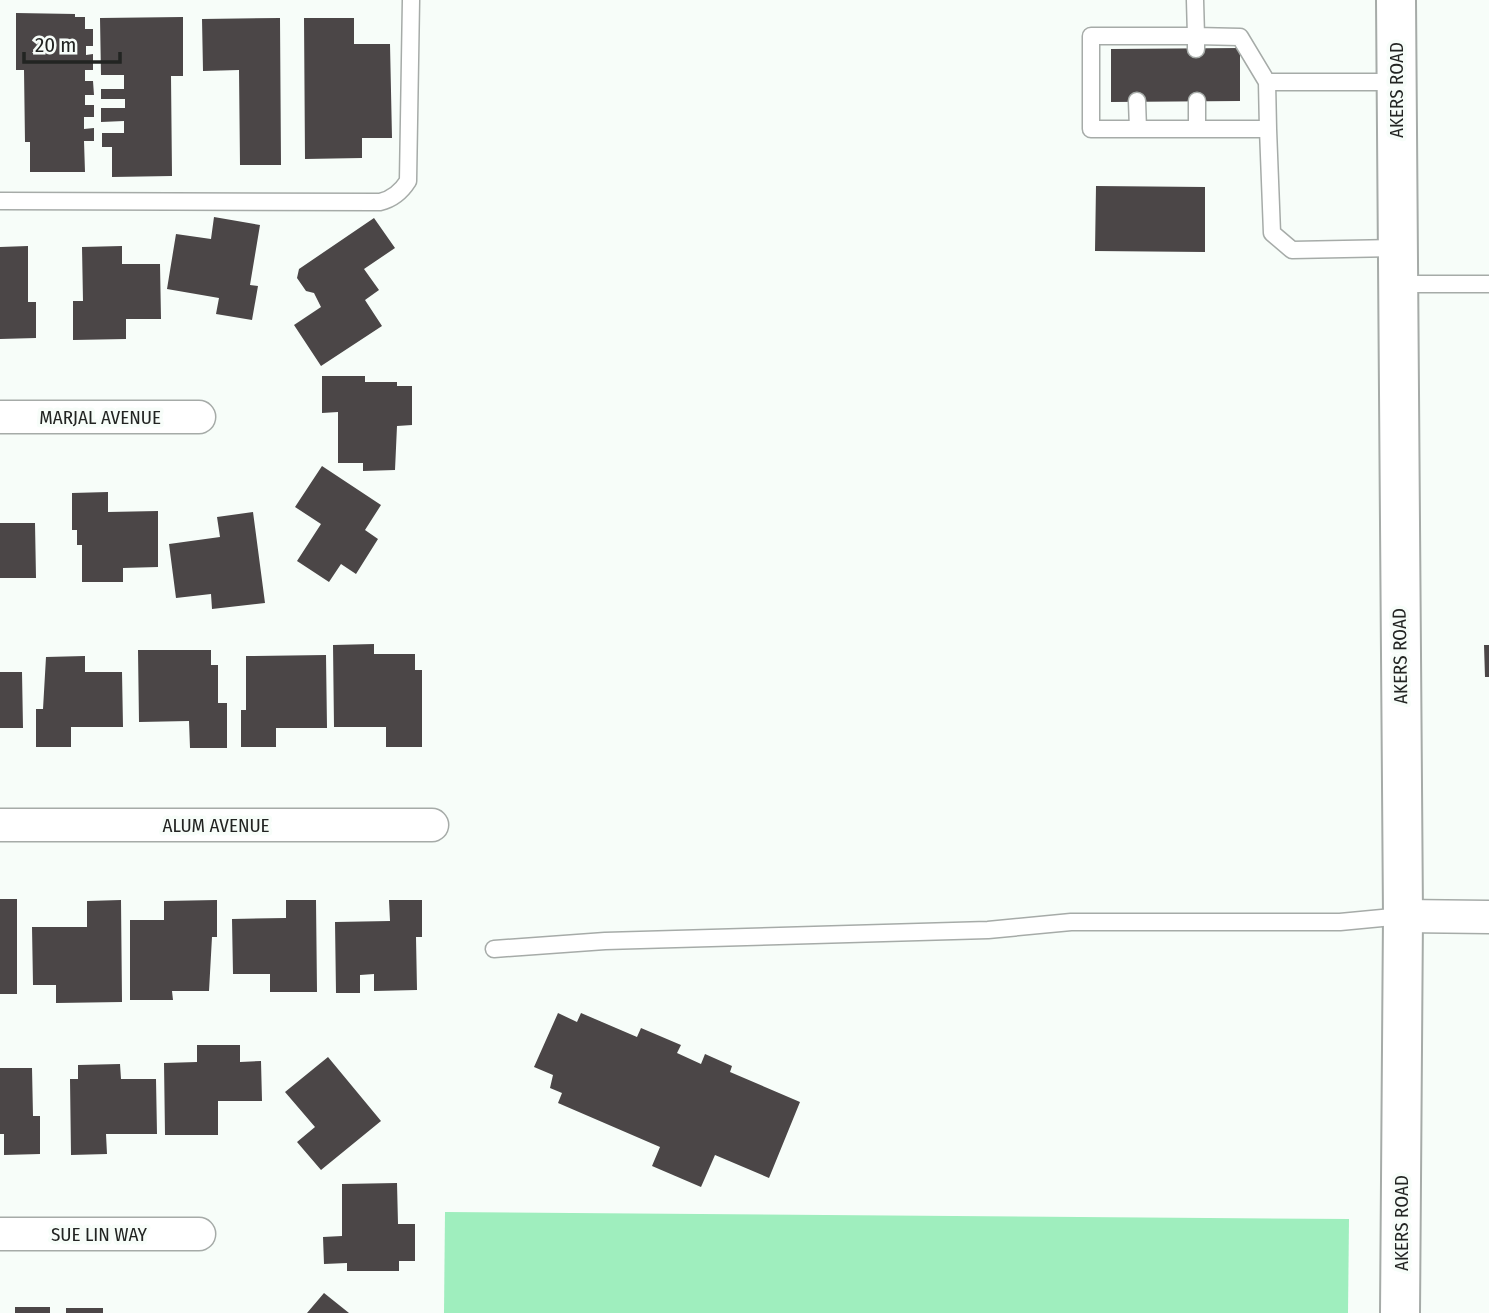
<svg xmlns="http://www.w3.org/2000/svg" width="1489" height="1313" viewBox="0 0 1489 1313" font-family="'Fira Sans Condensed',sans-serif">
<rect width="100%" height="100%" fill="#f7fdf9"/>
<!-- water -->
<path fill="#9feebe" d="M 445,1212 L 1349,1219 L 1348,1313 L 444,1313 Z"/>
<!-- building -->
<path fill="#4b4647" d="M 16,13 L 75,14 L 75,17 L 85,17 L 85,29 L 93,29 L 93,46 L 86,46 L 86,55 L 93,54 L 93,70 L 85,70 L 85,81 L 93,81 L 94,95 L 85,95 L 85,105 L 94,105 L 94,117 L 84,117 L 84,129 L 94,128 L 94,141 L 84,141 L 85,172 L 30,172 L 30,142 L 25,142 L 24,70 L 16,70 Z
M 183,17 L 183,76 L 171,76 L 172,176 L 112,177 L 112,147 L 102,147 L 102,133 L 124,133 L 124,121 L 101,122 L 101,108 L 125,108 L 125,99 L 101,99 L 101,89 L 124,89 L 124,75 L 101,75 L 100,18 Z
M 280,18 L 281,165 L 240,165 L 239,70 L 203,71 L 202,19 Z
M 304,18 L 354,18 L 354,44 L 390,44 L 392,138 L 362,138 L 362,158 L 305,159 Z
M 1240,48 L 1240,101 L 1111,102 L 1111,49 Z
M 1096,186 L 1205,187 L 1205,252 L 1095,251 Z
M 214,217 L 260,225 L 250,285 L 258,286 L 252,320 L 216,314 L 219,298 L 167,289 L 176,234 L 211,239 Z
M 374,218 L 395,248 L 364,269 L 379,290 L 365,300 L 382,326 L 321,366 L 294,325 L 321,307 L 314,293 L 306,291 L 297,278 L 299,269 Z
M 28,246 L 28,302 L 36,302 L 36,338 L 0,339 L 0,247 Z
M 122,246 L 122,264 L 160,264 L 161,319 L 126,319 L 126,339 L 73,340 L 73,301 L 83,301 L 82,247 Z
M 322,376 L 365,376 L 365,382 L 397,382 L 397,386 L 412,386 L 412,425 L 397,426 L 395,470 L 363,471 L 363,463 L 338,463 L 338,412 L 322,413 Z
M 322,466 L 381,505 L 365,530 L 378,539 L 356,574 L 341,564 L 329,582 L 297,561 L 321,524 L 295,507 Z
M 108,492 L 108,512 L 158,511 L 158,567 L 123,568 L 123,582 L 82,582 L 82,545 L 77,545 L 77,530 L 72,530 L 72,493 Z
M 253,512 L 265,603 L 212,609 L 211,594 L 176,598 L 169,544 L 220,537 L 217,517 Z
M 0,523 L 35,523 L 36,578 L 0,578 Z
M 374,644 L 374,654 L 415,654 L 415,670 L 422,670 L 422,747 L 386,747 L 386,727 L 334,727 L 333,645 Z
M 1484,645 L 1489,645 L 1489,677 L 1485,677 Z
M 138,650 L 211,650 L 211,665 L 218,665 L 218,703 L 227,703 L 227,748 L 190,748 L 189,721 L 139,722 Z
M 326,655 L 327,728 L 276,728 L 276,747 L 241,747 L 241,710 L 246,710 L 246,656 Z
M 85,656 L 85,672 L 122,672 L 123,727 L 71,727 L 71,747 L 36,747 L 36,709 L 43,709 L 46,657 Z
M 0,672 L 22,672 L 23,728 L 0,728 Z
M 0,899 L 17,899 L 17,994 L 0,994 Z
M 121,900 L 122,1002 L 56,1003 L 56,985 L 33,985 L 32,927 L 87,927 L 87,901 Z
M 217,900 L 217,937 L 212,937 L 209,991 L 172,991 L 173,1000 L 130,1000 L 130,920 L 164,920 L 164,901 Z
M 286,900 L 316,900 L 317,992 L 270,992 L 270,974 L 233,974 L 232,919 L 286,918 Z
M 389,900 L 422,900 L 422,937 L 416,937 L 417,990 L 374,991 L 374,974 L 360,975 L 360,993 L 336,993 L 335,922 L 390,921 Z
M 558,1013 L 577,1022 L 581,1013 L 637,1037 L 641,1028 L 681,1045 L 677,1053 L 701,1064 L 705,1054 L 732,1066 L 730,1072 L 800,1102 L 769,1178 L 715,1155 L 701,1187 L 652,1166 L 660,1147 L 558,1103 L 562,1093 L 550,1088 L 553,1075 L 534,1067 Z
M 197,1045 L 240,1045 L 240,1062 L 261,1061 L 262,1101 L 218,1101 L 218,1135 L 165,1135 L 164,1063 L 197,1062 Z
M 328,1057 L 381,1121 L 321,1170 L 297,1142 L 315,1127 L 285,1092 Z
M 120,1064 L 121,1079 L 156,1079 L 157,1134 L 106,1134 L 107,1154 L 71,1155 L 70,1079 L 78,1079 L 78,1065 Z
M 0,1068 L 32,1068 L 33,1116 L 40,1116 L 40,1154 L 4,1155 L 4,1134 L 0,1134 Z
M 397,1183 L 398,1224 L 415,1224 L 415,1261 L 399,1261 L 399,1271 L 347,1271 L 347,1263 L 324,1264 L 323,1237 L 342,1236 L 342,1184 Z
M 324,1293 L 349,1313 L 307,1313 Z
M 15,1307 L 50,1307 L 50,1313 L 15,1313 Z
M 66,1308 L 103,1308 L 103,1313 L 66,1313 Z"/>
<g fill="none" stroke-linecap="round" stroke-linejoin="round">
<!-- service casing -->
<g stroke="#a6aba8" stroke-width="19">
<path id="service" d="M 1195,0 L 1196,36 L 1091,36 L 1091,129 L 1268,129 L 1267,82 L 1240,37 L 1196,36 L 1196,49
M 1267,82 L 1396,82
M 1137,101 L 1138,129
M 1197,101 L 1197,129
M 1268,129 L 1272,233 L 1292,250 L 1396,248
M 0,201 L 380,202 C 393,199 401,192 408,181 L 411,0
M 1397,284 L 1489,284
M 494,949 L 605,941 L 988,930 L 1071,922 L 1340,922 L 1403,916"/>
</g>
<!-- minor casing -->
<g stroke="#a6aba8" stroke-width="35">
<path id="minor" d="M 0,417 L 199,417
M 0,825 L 432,825
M 1403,916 L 1489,917
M 0,1234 L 199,1234"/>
</g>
<!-- tertiary casing -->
<g stroke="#a6aba8" stroke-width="42">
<path id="tertiary" d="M 1396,0 L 1403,916 L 1400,1313"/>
</g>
<!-- service -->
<use href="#service" stroke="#fff" stroke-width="16"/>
<!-- minor -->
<use href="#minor" stroke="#fff" stroke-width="32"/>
<!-- tertiary -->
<use href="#tertiary" stroke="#fff" stroke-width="38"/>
</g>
<g text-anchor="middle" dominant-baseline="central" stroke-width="7" stroke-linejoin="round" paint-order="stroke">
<!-- street labels -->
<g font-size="19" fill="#222422" stroke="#f7fdf9">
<text transform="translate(1396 90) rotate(-90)">AKERS ROAD</text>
<text x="100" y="417">MARJAL AVENUE</text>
<text transform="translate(1400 656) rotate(-91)">AKERS ROAD</text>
<text x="216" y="825">ALUM AVENUE</text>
<text transform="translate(1401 1223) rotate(-90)">AKERS ROAD</text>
<text x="99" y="1234">SUE LIN WAY</text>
</g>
</g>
<!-- scale -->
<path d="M24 52v10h96v-10" fill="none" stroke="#222422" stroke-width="3.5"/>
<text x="35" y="52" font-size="21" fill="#222422" stroke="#f7fdf9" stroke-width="5" paint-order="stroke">20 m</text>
</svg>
